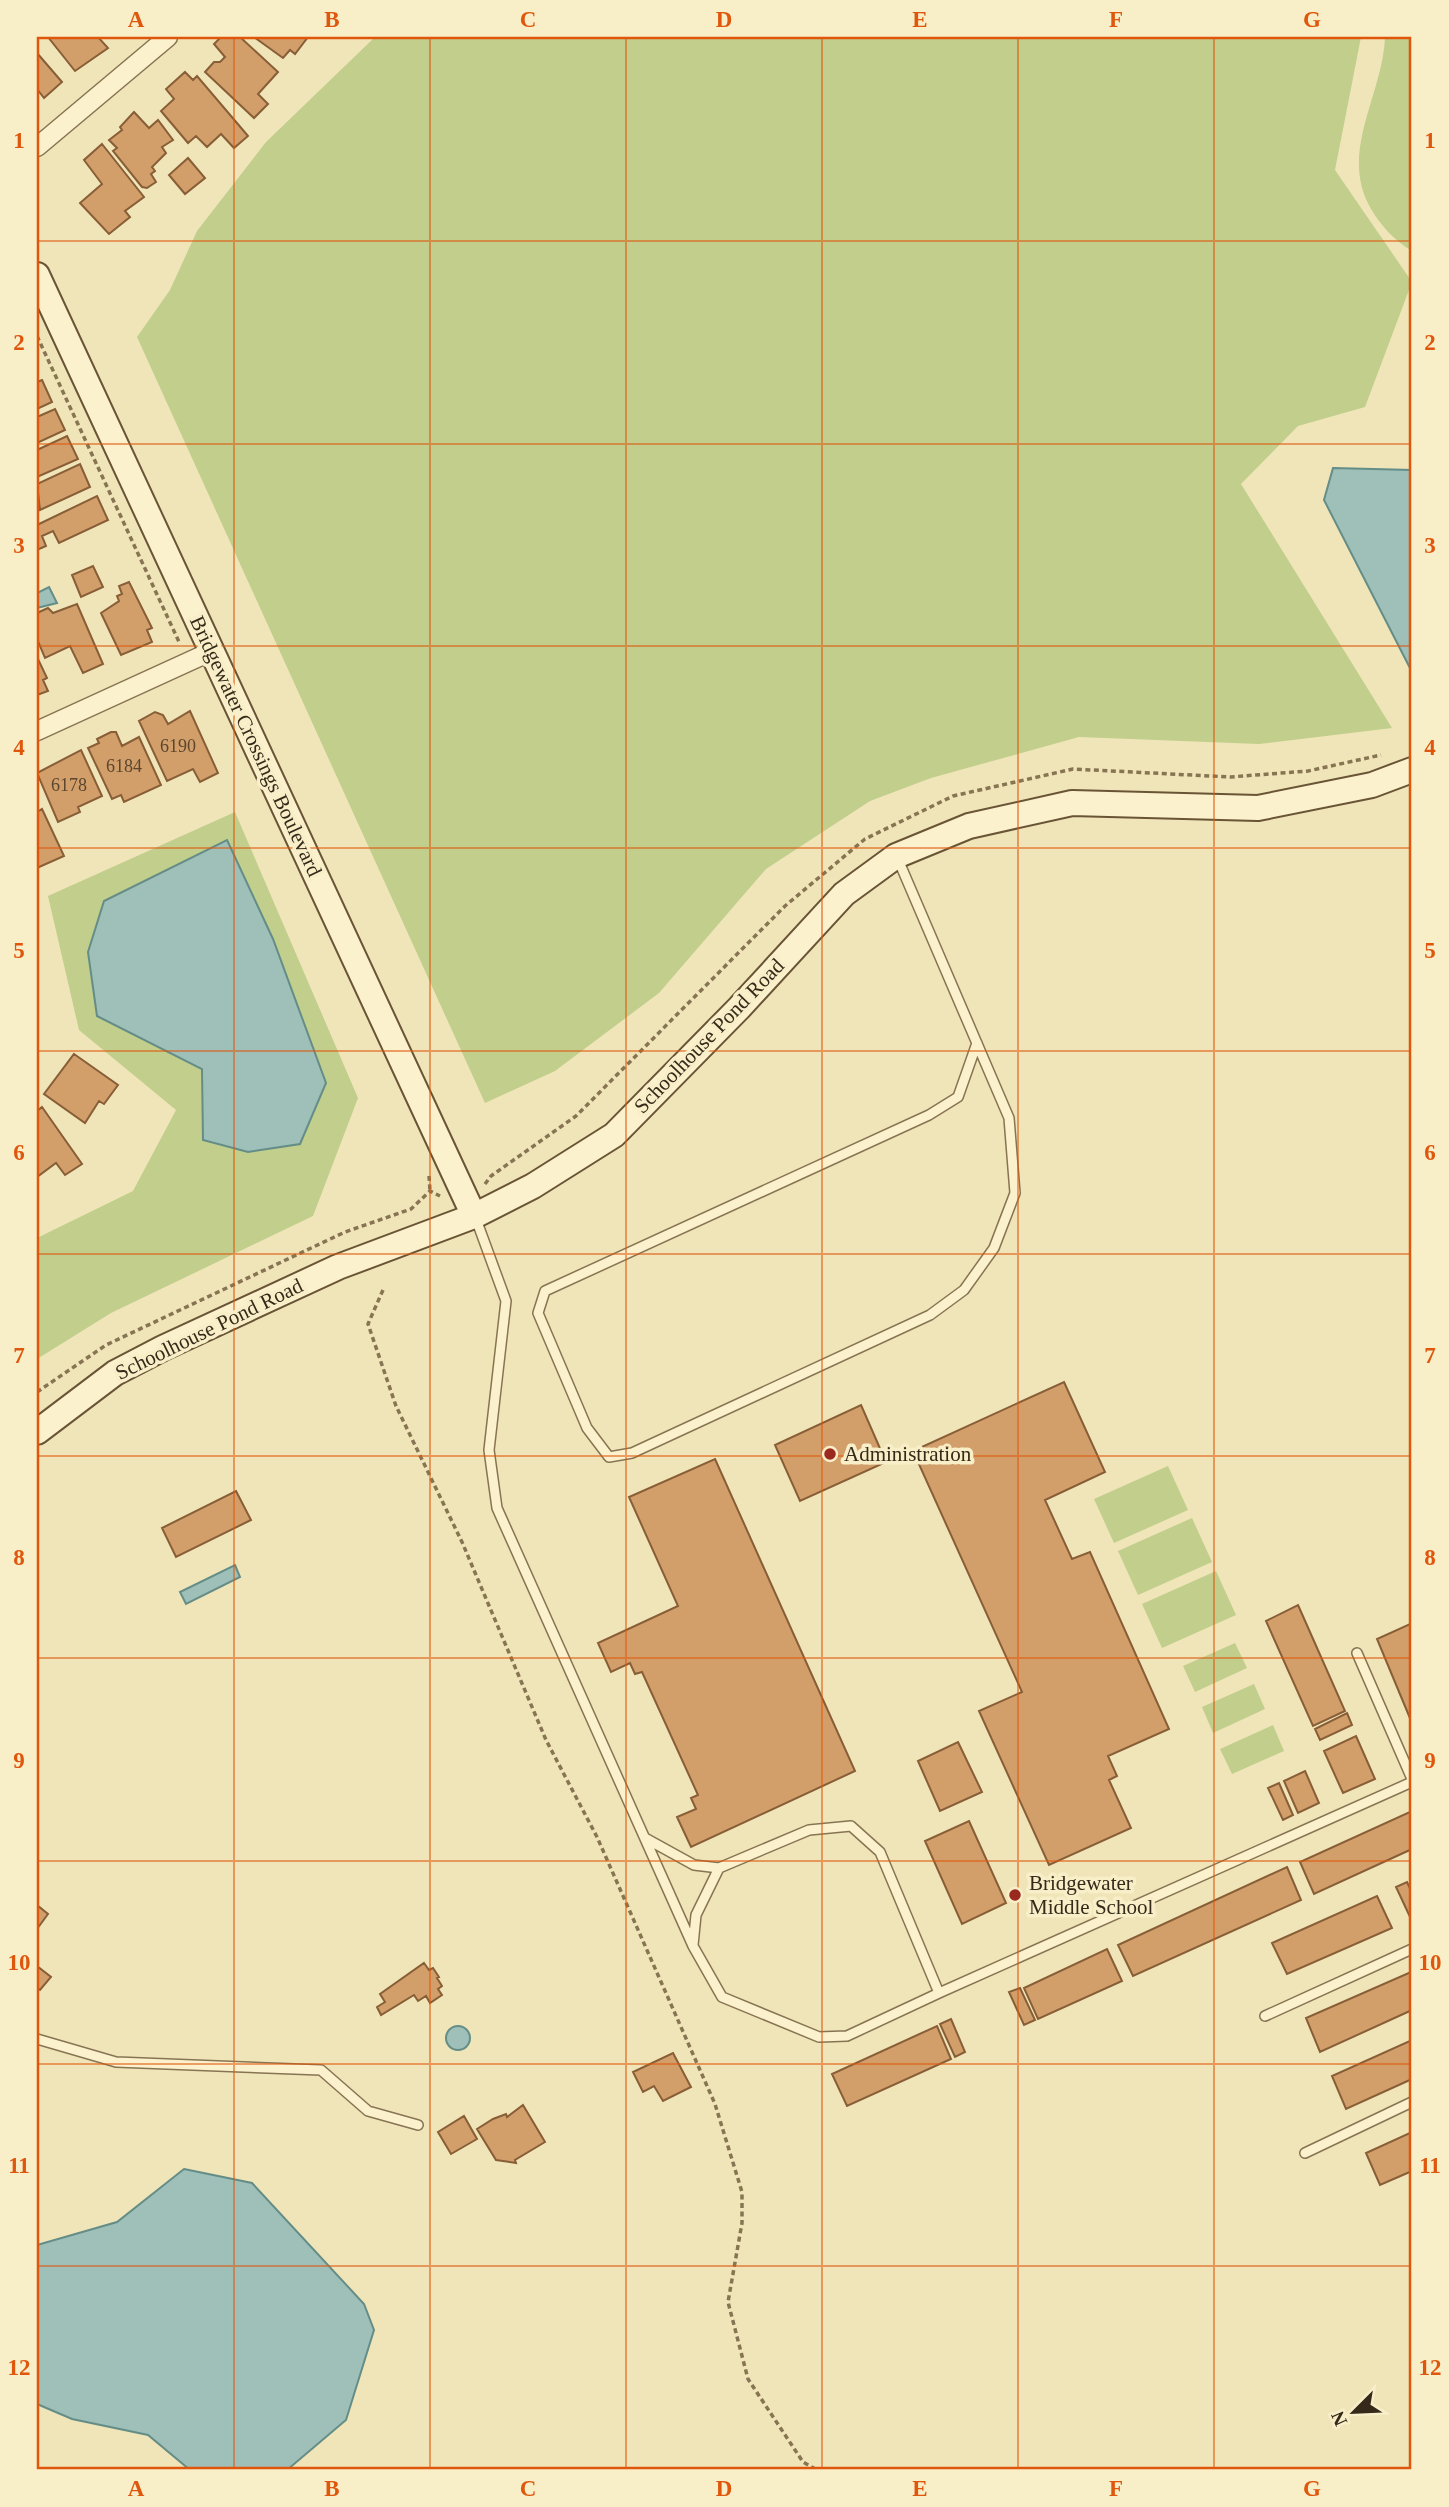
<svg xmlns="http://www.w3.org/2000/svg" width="1449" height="2507" viewBox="0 0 1449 2507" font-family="Georgia,serif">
<rect width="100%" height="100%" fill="#f0e5b8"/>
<!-- green -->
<path fill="#c1ce8c" d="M 375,37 L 1361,37 L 1335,170 L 1412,282 L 1365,407 L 1298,426 L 1241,484 L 1392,728 L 1259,744 L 1079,737 L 931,778 L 870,801 L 766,869 L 659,993 L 555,1071 L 485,1103 L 137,337 L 170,290 L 197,231 L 266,142 Z
M 1385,37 L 1412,37 L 1412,251 C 1395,241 1381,226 1371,209 C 1338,153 1383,95 1385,37 Z
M 235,812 L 358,1098 L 313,1216 L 111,1313 L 37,1359 L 37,1238 L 133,1191 L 176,1110 L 79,1030 L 48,896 Z
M 1168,1466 L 1188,1510 L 1114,1543 L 1094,1499 Z
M 1192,1518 L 1212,1562 L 1138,1595 L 1118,1551 Z
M 1216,1571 L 1236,1615 L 1162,1648 L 1142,1604 Z
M 1235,1643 L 1247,1668 L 1195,1692 L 1183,1666 Z
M 1254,1684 L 1265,1709 L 1213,1733 L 1202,1707 Z
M 1273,1725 L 1284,1751 L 1232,1774 L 1220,1749 Z"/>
<!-- water -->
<path fill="#9ec0b9" stroke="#658d87" stroke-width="2" d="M 1333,468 L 1412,470 L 1412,672 L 1324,500 Z
M 49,587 L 57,603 L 37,608 L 37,593 Z
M 227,840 L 273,939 L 326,1083 L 300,1144 L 248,1152 L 203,1140 L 202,1069 L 97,1016 L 88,952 L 104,901 Z
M 235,1565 L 240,1577 L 186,1604 L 180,1592 Z
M446 2038a12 12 0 1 1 24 0a12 12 0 1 1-24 0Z
M 184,2169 L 252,2183 L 364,2304 L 374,2330 L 346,2420 L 287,2470 L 190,2470 L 148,2435 L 72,2419 L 37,2404 L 37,2245 L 117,2222 Z"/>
<!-- building -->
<path fill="#d29f6b" stroke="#885e37" stroke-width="2" d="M 48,37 L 98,37 L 108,48 L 75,71 Z
M 221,37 L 240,37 L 278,72 L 258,94 L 268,104 L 254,118 L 205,72 L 214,62 L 220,62 L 225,57 L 214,44 Z
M 254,37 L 308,37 L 295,54 L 290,50 L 283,58 Z
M 37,53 L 62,82 L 44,98 L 37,89 Z
M 185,72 L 193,80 L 197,76 L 248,136 L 234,148 L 221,134 L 207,147 L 196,136 L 188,143 L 161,111 L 174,99 L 166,89 Z
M 134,112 L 149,128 L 158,120 L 173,140 L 162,147 L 166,153 L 152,167 L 155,171 L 151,174 L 156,182 L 147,188 L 142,187 L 113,151 L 117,148 L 109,140 L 122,130 L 120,127 Z
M 102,144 L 144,197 L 125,211 L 130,217 L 109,234 L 80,203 L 102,184 L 84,160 Z
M 188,158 L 205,178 L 185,194 L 169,175 Z
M 42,380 L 52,402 L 37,409 L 37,382 Z
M 55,409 L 65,430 L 37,443 L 37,417 Z
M 67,436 L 78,459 L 37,477 L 37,450 Z
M 80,464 L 90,487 L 40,510 L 37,484 Z
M 97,496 L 108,520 L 59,543 L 53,531 L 42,536 L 46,546 L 37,550 L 37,525 Z
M 93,566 L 103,587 L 81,597 L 72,575 Z
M 129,582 L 152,628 L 147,630 L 152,642 L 121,655 L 101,613 L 119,601 L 117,596 L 122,594 L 119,586 Z
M 77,604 L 103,664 L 83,673 L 70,646 L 45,658 L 37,639 L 37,613 L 48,608 L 53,613 Z
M 37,657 L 47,678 L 43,680 L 48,691 L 37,695 Z
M 190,711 L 218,773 L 200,782 L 193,769 L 167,781 L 139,721 L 155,712 L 163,715 L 168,724 Z
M 111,732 L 116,732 L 122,746 L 139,737 L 161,785 L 124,802 L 121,795 L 112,799 L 88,748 L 99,743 L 97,739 Z
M 81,750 L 102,796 L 78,807 L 80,812 L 58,822 L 37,773 Z
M 42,809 L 64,856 L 37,868 L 37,812 Z
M 74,1054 L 118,1085 L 104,1104 L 99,1101 L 85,1123 L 44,1094 Z
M 42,1107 L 82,1164 L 65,1175 L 56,1163 L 37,1177 L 37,1111 Z
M 1064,1382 L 1105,1472 L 1045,1500 L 1072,1559 L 1090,1552 L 1169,1729 L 1108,1756 L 1117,1776 L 1109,1780 L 1131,1828 L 1049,1865 L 979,1711 L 1022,1692 L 913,1451 Z
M 861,1405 L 886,1462 L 800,1501 L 775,1445 Z
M 715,1459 L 855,1771 L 691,1847 L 677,1817 L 696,1809 L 691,1798 L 698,1795 L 642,1672 L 635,1674 L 630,1663 L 611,1672 L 598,1643 L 678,1606 L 629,1497 Z
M 236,1491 L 251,1520 L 176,1557 L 162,1528 Z
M 1298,1605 L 1345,1711 L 1313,1726 L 1266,1621 Z
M 1410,1624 L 1412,1630 L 1412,1723 L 1377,1639 Z
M 1347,1713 L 1352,1725 L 1320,1740 L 1315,1729 Z
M 1356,1736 L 1375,1779 L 1343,1793 L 1324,1751 Z
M 958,1742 L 982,1792 L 940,1811 L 918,1761 Z
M 1305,1771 L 1319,1803 L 1298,1813 L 1284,1781 Z
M 1279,1783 L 1293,1815 L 1283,1820 L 1268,1788 Z
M 1412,1811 L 1412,1849 L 1314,1894 L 1300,1862 Z
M 969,1821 L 1006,1903 L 962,1924 L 925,1841 Z
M 1287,1867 L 1301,1900 L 1133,1976 L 1118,1945 Z
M 1407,1882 L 1412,1893 L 1411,1919 L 1396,1887 Z
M 1377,1896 L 1392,1928 L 1287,1974 L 1272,1943 Z
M 37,1905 L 48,1914 L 37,1929 Z
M 1107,1949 L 1122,1981 L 1038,2019 L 1024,1988 Z
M 424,1963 L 429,1970 L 433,1968 L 439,1977 L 437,1978 L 442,1986 L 438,1989 L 442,1995 L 430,2003 L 426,1996 L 418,2001 L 414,1995 L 381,2015 L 377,2007 L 385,2002 L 380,1994 Z
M 37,1966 L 51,1977 L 40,1990 L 37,1988 Z
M 1411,1972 L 1412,2010 L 1320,2052 L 1306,2018 Z
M 1020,1988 L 1035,2020 L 1024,2025 L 1009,1992 Z
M 951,2019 L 965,2052 L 955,2057 L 940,2024 Z
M 937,2026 L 951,2059 L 847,2106 L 832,2074 Z
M 1412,2040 L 1412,2079 L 1346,2109 L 1332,2076 Z
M 673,2053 L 691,2087 L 663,2101 L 654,2086 L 643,2092 L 633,2072 Z
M 523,2105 L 545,2142 L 515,2160 L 516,2163 L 496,2160 L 477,2129 L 493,2119 L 506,2114 L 507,2117 Z
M 464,2116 L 477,2139 L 451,2154 L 438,2132 Z
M 1412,2132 L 1412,2171 L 1380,2185 L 1366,2153 Z"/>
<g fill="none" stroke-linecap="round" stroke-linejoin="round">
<!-- lane casing -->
<g stroke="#877453" stroke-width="12">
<path id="lane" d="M 897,857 L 1009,1118 L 1015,1193 L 994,1248 L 964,1290 L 930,1315 L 632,1453 L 609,1457 L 587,1428 L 538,1313 L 545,1291 L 929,1115 L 958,1097 L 977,1043
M 476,1219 L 506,1301 L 489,1450 L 497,1508 L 693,1946 L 722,1997 L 819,2037 L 847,2036 L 939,1993 L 880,1852 L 851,1826 L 809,1830 L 719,1868 L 694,1865 L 645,1838
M 1357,1653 L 1412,1779
M 693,1945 L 696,1915 L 719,1868
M 939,1993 L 1412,1782
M 1265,2016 L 1412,1949
M 37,2039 L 116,2062 L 321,2070 L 368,2111 L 418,2125
M 1305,2153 L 1412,2102"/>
</g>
<!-- street casing -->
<g stroke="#877453" stroke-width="21">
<path id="street" d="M 37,147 L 168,37
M 37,731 L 212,651"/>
</g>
<!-- secondary casing -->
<g stroke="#695436" stroke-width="28">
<path id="secondary" d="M 37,275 L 474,1216
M 37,1432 L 115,1373 L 163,1348 L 338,1267 L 474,1216 L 533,1186 L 614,1135 L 739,1008 L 844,894 L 896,856 L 969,826 L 1072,803 L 1258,808 L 1372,785 L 1412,770"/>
</g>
<!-- path -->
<path stroke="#877453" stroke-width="3.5" stroke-dasharray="5 3.5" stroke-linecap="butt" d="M 37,336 L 180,644
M 429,1176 L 430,1191
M 485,1184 L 491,1176 L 576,1116 L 785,906 L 865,839 L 953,796 L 1073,769 L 1230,777 L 1308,771 L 1381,755
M 383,1290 L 368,1324 L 396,1406 L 462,1542 L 546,1740 L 597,1837 L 715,2104 L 742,2192 L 742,2223 L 728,2302 L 748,2379 L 803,2462 L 817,2470
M 37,1392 L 106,1345 L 345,1232 L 411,1209 L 430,1191 L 440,1196"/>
<!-- lane -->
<use href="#lane" stroke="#fbf1cc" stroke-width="9"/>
<!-- street -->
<use href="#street" stroke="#fbf1cc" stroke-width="18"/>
<!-- secondary -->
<use href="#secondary" stroke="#fbf1cc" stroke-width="24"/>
</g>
<!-- grid -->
<path fill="none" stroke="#df570d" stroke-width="2" stroke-opacity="0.55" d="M 234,37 L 234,2470M 430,37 L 430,2470M 626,37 L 626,2470M 822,37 L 822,2470M 1018,37 L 1018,2470M 1214,37 L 1214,2470M 37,241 L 1412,241M 37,444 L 1412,444M 37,646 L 1412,646M 37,848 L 1412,848M 37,1051 L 1412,1051M 37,1254 L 1412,1254M 37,1456 L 1412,1456M 37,1658 L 1412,1658M 37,1861 L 1412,1861M 37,2064 L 1412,2064M 37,2266 L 1412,2266"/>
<!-- markers -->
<g fill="#9a291f" stroke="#f8eec8" stroke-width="2.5">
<circle cx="830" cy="1454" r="7"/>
<circle cx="1015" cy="1895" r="7"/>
</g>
<g text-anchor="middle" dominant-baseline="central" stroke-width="7" stroke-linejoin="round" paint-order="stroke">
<!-- number labels -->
<g font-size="18" fill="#5c462e">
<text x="178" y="746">6190</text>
<text x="124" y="766">6184</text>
<text x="69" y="785">6178</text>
</g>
<!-- street labels -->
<g font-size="21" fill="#352919" stroke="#f8eec8">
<text transform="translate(256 746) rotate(65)">Bridgewater Crossings Boulevard</text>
<text transform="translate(709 1036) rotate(-46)">Schoolhouse Pond Road</text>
<text transform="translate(209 1329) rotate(-26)">Schoolhouse Pond Road</text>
</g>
<!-- poi labels -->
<g font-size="21" fill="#352919" stroke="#f8eec8" text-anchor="start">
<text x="844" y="1454">Administration</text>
<text x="1029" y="1883">Bridgewater<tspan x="1029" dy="24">Middle School</tspan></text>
</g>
</g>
<!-- border -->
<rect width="1449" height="2507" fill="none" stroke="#f8eec8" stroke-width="77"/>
<!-- north arrow -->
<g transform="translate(1354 2412) rotate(246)" stroke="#f8eec8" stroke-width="5" paint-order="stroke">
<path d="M0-5L12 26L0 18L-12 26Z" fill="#352919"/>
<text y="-10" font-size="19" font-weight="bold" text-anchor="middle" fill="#352919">N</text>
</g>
<rect x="38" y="38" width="1372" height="2430" fill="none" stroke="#df570d" stroke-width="2.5"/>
<g font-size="23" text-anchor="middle" font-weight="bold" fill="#df570d">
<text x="136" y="27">A</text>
<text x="332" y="27">B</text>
<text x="528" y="27">C</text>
<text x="724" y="27">D</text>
<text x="920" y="27">E</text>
<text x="1116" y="27">F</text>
<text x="1312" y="27">G</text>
<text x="19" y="148">1</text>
<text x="1430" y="148">1</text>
<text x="19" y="350">2</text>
<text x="1430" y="350">2</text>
<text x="19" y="553">3</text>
<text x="1430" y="553">3</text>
<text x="19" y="755">4</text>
<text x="1430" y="755">4</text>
<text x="19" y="958">5</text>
<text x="1430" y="958">5</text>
<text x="19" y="1160">6</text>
<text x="1430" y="1160">6</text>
<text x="19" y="1363">7</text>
<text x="1430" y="1363">7</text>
<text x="19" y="1565">8</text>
<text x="1430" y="1565">8</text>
<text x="19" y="1768">9</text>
<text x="1430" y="1768">9</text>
<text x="19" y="1970">10</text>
<text x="1430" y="1970">10</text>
<text x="19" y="2173">11</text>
<text x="1430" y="2173">11</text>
<text x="19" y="2375">12</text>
<text x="1430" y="2375">12</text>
<text x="136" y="2496">A</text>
<text x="332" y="2496">B</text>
<text x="528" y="2496">C</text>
<text x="724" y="2496">D</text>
<text x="920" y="2496">E</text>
<text x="1116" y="2496">F</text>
<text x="1312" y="2496">G</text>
</g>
</svg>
